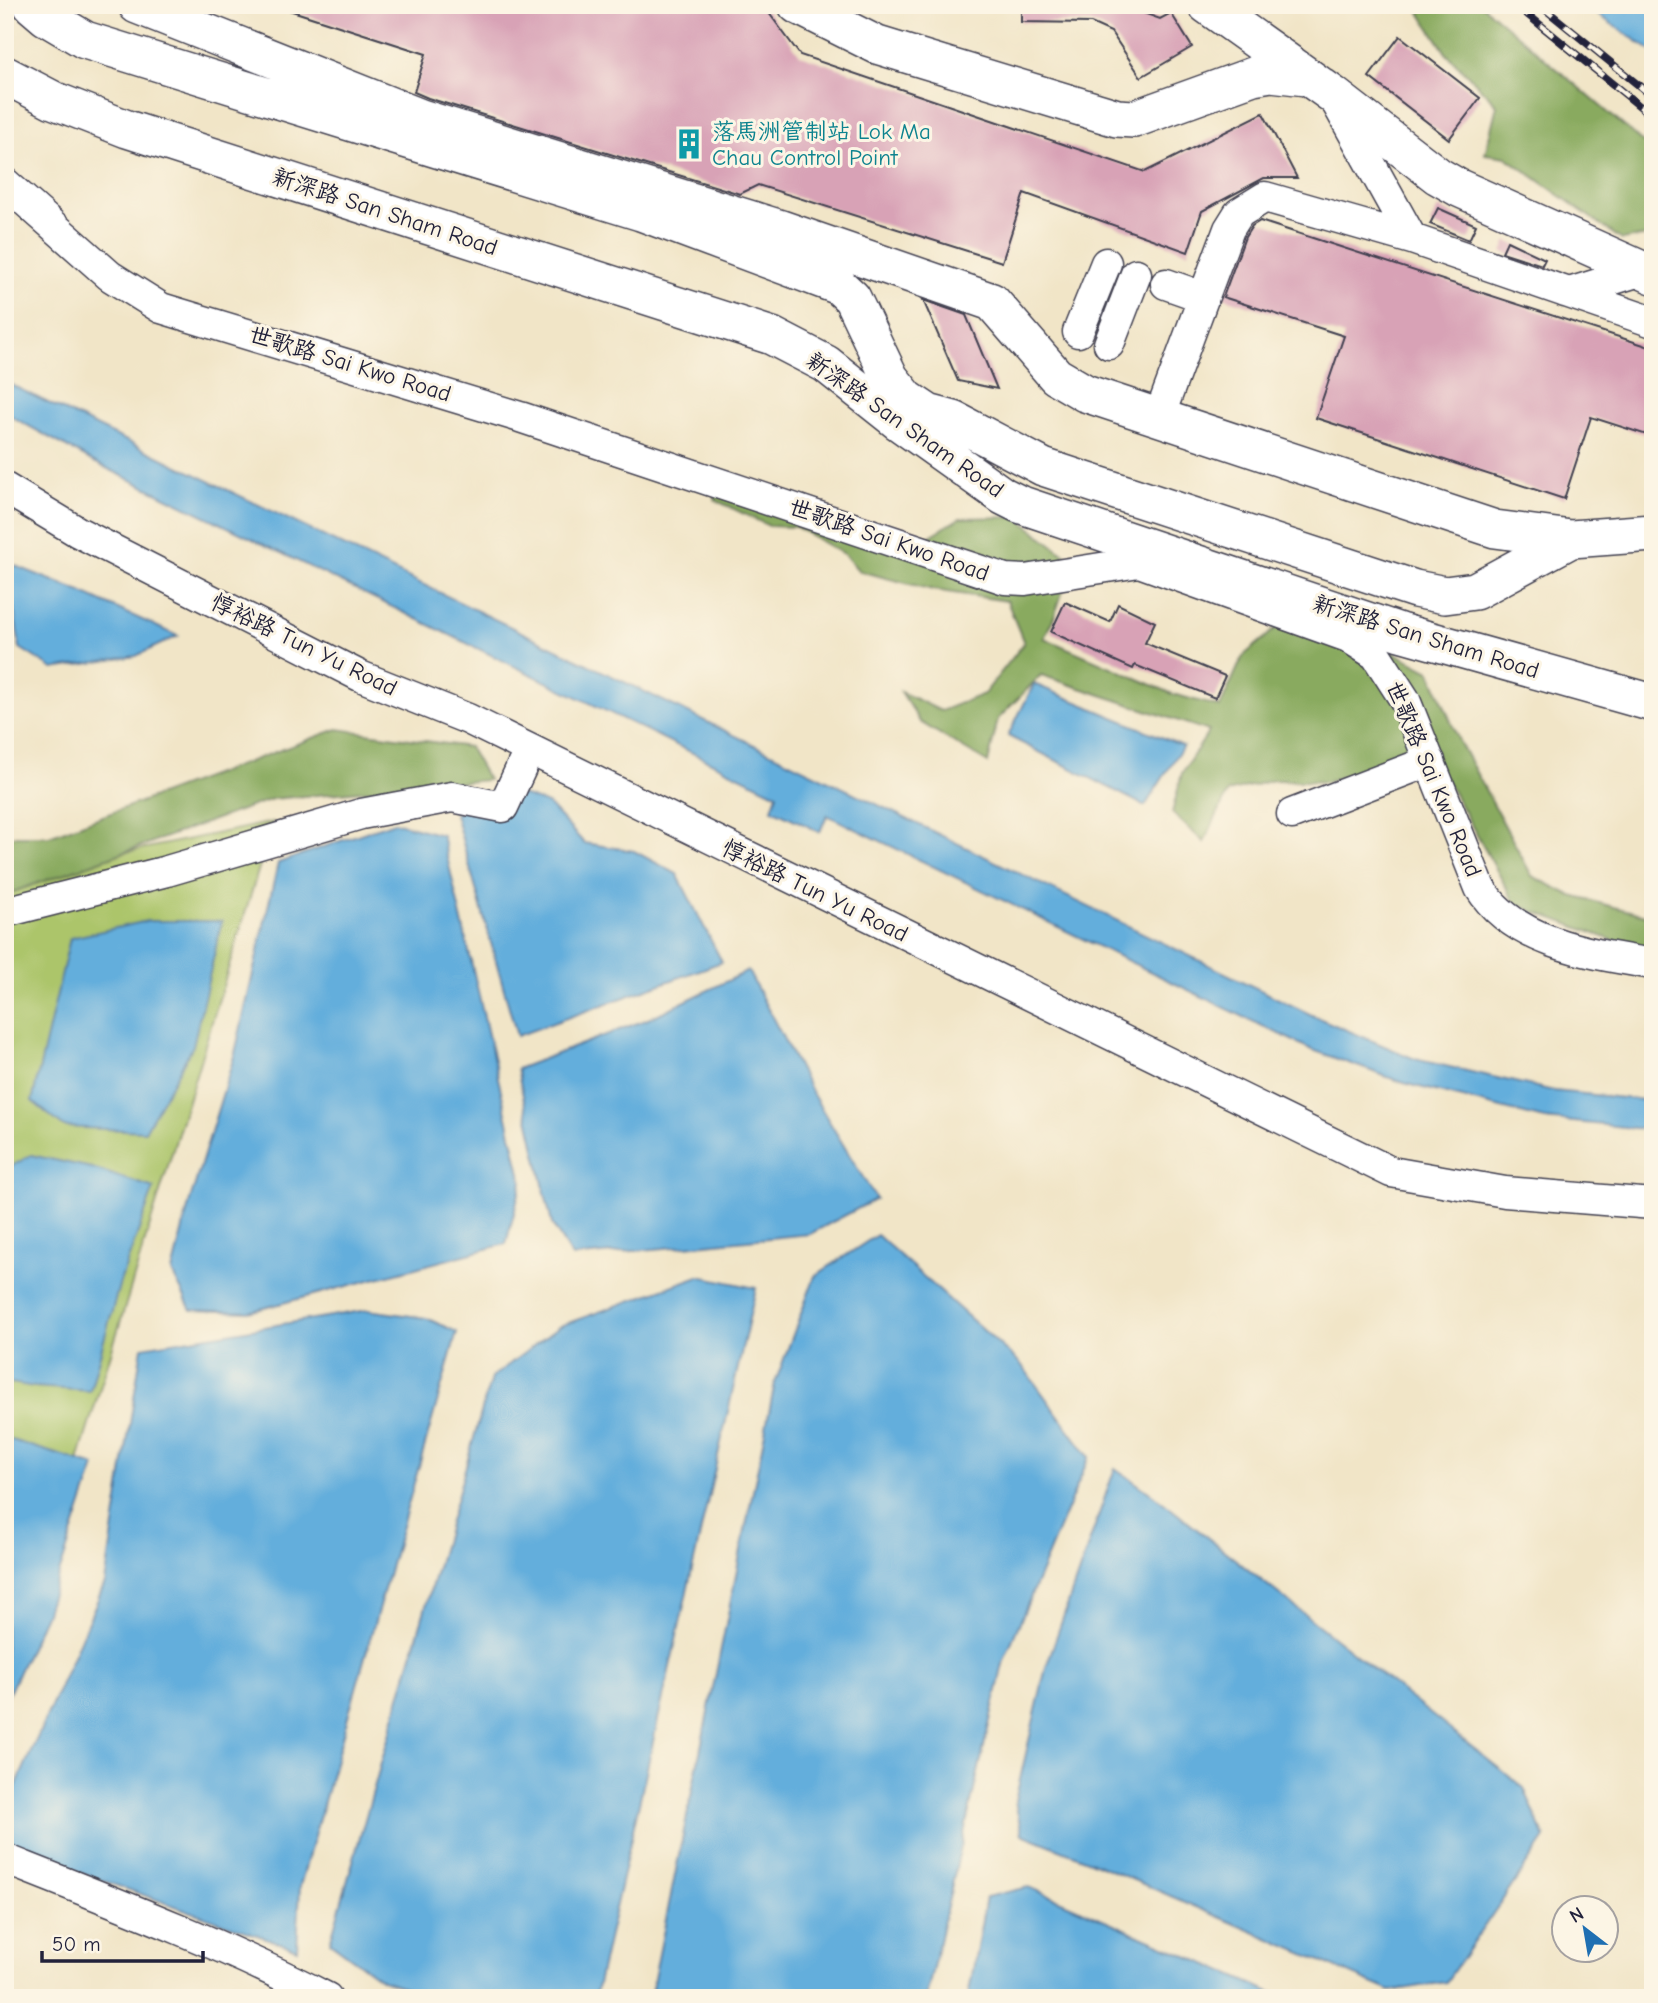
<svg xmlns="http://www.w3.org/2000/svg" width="1658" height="2003" viewBox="0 0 1658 2003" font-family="'Comic Neue','LXGW WenKai TC',sans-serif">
<rect width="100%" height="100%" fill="#fcf5e5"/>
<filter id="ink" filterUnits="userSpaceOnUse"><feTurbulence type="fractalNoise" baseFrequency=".0143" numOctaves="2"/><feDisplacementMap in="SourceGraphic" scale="14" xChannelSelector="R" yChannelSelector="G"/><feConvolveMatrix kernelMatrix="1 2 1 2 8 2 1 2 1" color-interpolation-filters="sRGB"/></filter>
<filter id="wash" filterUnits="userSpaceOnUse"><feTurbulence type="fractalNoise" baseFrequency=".00686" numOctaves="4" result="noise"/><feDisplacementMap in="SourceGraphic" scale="28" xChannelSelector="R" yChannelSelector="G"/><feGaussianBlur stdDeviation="1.57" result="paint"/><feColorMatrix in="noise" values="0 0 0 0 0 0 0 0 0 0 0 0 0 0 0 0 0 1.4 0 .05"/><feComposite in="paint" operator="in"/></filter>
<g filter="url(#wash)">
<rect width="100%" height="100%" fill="#f1e5c7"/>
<!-- green -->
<path fill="#acc56b" stroke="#677453" stroke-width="2" d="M 273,822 L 5,1700 L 5,877 Z"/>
<!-- forest -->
<path fill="#89aa5f" stroke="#56664d" stroke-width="2" d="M 1415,5 L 1482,5 L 1653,151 L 1653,235 L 1622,240 L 1506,157 L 1485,154 L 1497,105 L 1446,53 Z
M 717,476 L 917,544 L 960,518 L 1017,517 L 1073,561 L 1054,617 L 1044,638 L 1173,694 L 1220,707 L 1243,656 L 1280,625 L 1374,642 L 1430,671 L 1459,741 L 1532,876 L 1572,896 L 1653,917 L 1653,955 L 1516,905 L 1445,778 L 1399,759 L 1327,782 L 1274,780 L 1228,792 L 1204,842 L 1172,813 L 1182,773 L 1209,731 L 1041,675 L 998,719 L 988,763 L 920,722 L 901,692 L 941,711 L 984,694 L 1024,643 L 1007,601 L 933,590 L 859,571 L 845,555 L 796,527 L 769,526 L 715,500 Z
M 337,729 L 469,747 L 488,780 L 272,799 L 5,895 L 5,836 L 49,836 Z"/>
<!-- water -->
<path fill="#63aedc" stroke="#42688c" stroke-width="2" d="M 1584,5 L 1643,5 L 1653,12 L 1653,52 Z
M 5,382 L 1316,1017 L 1415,1059 L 1554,1091 L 1653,1101 L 1653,1130 L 1544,1119 L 1404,1083 L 1310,1049 L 827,815 L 820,832 L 772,809 L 777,794 L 94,462 L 5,413 Z
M 6,562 L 76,590 L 178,636 L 136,656 L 53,669 L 20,648 Z
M 1034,684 L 1183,746 L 1145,806 L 1008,736 Z
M 500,787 L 548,804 L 584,843 L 634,851 L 677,874 L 722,962 L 517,1036 L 455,814 Z
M 394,822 L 442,835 L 522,1182 L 506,1244 L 249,1312 L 191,1310 L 172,1272 L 189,1204 L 235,1053 L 278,863 Z
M 147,921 L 222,921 L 193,1046 L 145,1131 L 64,1127 L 32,1101 L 70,938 Z
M 748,971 L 812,1093 L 876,1199 L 810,1234 L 572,1257 L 552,1224 L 517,1069 L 648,1019 Z
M 31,1155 L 92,1168 L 154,1188 L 120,1282 L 90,1391 L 34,1387 L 5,1382 L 5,1170 Z
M 877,1235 L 1020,1363 L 1089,1457 L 1004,1660 L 926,1998 L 650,1998 L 775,1383 L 815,1276 Z
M 699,1276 L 756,1288 L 595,1997 L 438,1998 L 382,1980 L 330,1942 L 491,1378 L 560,1326 Z
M 368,1310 L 426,1318 L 457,1332 L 300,1886 L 297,1949 L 30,1855 L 5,1835 L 5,1811 L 105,1583 L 142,1347 Z
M 5,1438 L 95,1466 L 45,1615 L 5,1702 Z
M 1115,1468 L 1160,1500 L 1524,1788 L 1545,1838 L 1446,1982 L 1390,1991 L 1092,1862 L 1022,1834 L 1015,1801 L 1046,1667 Z
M 1029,1887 L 1284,1998 L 968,1998 L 986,1897 Z"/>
<g id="blocks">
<!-- building -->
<path fill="#d8a2b6" d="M 287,5 L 763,5 L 800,55 L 1145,172 L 1263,113 L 1297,178 L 1264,178 L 1202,211 L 1188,252 L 1024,193 L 1002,262 L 758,185 L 740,194 L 428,98 L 414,92 L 426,54 L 286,9 Z
M 1021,5 L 1121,5 L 1160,19 L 1171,13 L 1192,47 L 1141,77 L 1111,32 L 1091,23 L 1021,22 Z
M 1400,36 L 1480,98 L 1449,139 L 1369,77 Z
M 1438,208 L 1476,225 L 1469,240 L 1430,224 Z
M 1260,221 L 1653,348 L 1653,437 L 1591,417 L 1564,499 L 1316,418 L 1344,336 L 1223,297 L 1245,237 L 1252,226 Z
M 1507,241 L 1545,259 L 1542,265 L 1502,252 Z
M 923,300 L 966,315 L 997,389 L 958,381 Z
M 1065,602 L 1110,622 L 1118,604 L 1155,622 L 1145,643 L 1225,676 L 1215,698 L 1135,665 L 1133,669 L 1051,632 Z"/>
</g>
</g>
<g filter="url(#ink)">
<use href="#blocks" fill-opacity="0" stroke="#413f50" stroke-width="2"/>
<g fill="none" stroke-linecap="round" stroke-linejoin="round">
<!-- minor casing -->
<g stroke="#413f50" stroke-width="33">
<path id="minor" d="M 1334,98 L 1412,239
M 5,183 L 110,276 L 161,308 L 520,417 L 1005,579 L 1025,580 L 1139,562 L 1348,637 L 1376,655 L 1405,700 L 1480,888 C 1515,944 1593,954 1653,964
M 1166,284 L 1203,297
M 1565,292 L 1569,293 L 1643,270
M 1078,332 L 1106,263
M 1109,344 L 1136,274
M 1159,417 L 1229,229 L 1239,213 L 1265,197 L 1412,239 L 1653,322
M 5,488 L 78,532 L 360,676 L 468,719 L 1391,1172 L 1505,1192 L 1653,1204
M 1292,814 L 1430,761
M 5,912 L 167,871 L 361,814 L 452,797 L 503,807 L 529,751
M 5,1859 C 114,1902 223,1944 327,1998"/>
</g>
<!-- major casing -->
<g stroke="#413f50" stroke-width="40">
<path id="major" d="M 32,5 L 46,17 L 85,40 L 641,212 L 839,286 L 852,298 L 890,378 L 907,399 L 928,413 L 954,420 L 1043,467 L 1415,589 L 1445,595 L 1475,591 L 1571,539
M 137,5 L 421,118 L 781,229 L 992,302 L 1056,376 L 1085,393 L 1495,529 L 1571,539 L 1653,533
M 797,5 L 877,45 L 1117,118 L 1134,119 L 1253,76 L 1271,73 L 1306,77
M 1207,5 L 1332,94 L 1438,176 L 1459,188 L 1653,275
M 5,75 L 53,100 L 127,129 L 772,336 L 826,364 L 899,422 L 1003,496 L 1019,504 L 1400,632 L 1653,703"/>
</g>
<!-- minor -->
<use href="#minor" stroke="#fff" stroke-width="30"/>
<!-- major -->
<use href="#major" stroke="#fff" stroke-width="37"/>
<!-- rail casing -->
<g stroke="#22223b" stroke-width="8">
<path id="rail" d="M 1516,5 L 1653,117
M 1540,5 L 1653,97"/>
</g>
<!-- rail -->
<use href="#rail" stroke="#fcf5e5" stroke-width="5" stroke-dasharray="16" stroke-linecap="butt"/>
</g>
</g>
<!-- icons -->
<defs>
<g id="building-bare" transform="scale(2.415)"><path d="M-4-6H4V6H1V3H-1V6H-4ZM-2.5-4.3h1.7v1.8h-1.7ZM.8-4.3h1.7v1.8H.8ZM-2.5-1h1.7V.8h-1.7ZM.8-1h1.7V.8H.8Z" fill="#0f9aa8" stroke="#fcf5e5" stroke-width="2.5" paint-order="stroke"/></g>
</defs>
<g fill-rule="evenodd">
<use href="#building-bare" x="689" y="144"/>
</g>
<g text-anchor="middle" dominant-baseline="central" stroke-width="6" stroke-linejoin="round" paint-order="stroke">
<!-- culture labels -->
<g font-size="23" fill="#0d838f" stroke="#fcf5e5" text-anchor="start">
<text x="712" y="131">落馬洲管制站 Lok Ma<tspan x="712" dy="26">Chau Control Point</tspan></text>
</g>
<!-- street labels -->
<g font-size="23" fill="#22223b" stroke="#fcf5e5">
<text transform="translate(385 212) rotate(18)">新深路 San Sham Road</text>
<text transform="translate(350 364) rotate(17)">世歌路 Sai Kwo Road</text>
<text transform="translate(905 425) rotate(35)">新深路 San Sham Road</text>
<text transform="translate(889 540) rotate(19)">世歌路 Sai Kwo Road</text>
<text transform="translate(1426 637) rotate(17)">新深路 San Sham Road</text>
<text transform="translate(304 645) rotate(26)">惇裕路 Tun Yu Road</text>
<text transform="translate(1434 779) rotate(67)">世歌路 Sai Kwo Road</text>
<text transform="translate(815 891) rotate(26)">惇裕路 Tun Yu Road</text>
</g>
</g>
<!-- margin -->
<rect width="1658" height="2003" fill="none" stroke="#fcf5e5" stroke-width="28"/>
<!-- north arrow -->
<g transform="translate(1585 1929) rotate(329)"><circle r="33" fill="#fcf5e5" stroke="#a5a1a1" stroke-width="2"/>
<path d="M0-5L12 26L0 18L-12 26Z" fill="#1f6fb2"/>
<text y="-10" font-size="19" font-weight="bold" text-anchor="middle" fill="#22223b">N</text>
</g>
<!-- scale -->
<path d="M42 1951v10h161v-10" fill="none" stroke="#22223b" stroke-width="3.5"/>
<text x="52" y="1951" font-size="21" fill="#22223b" stroke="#fcf5e5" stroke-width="5" paint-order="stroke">50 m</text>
</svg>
